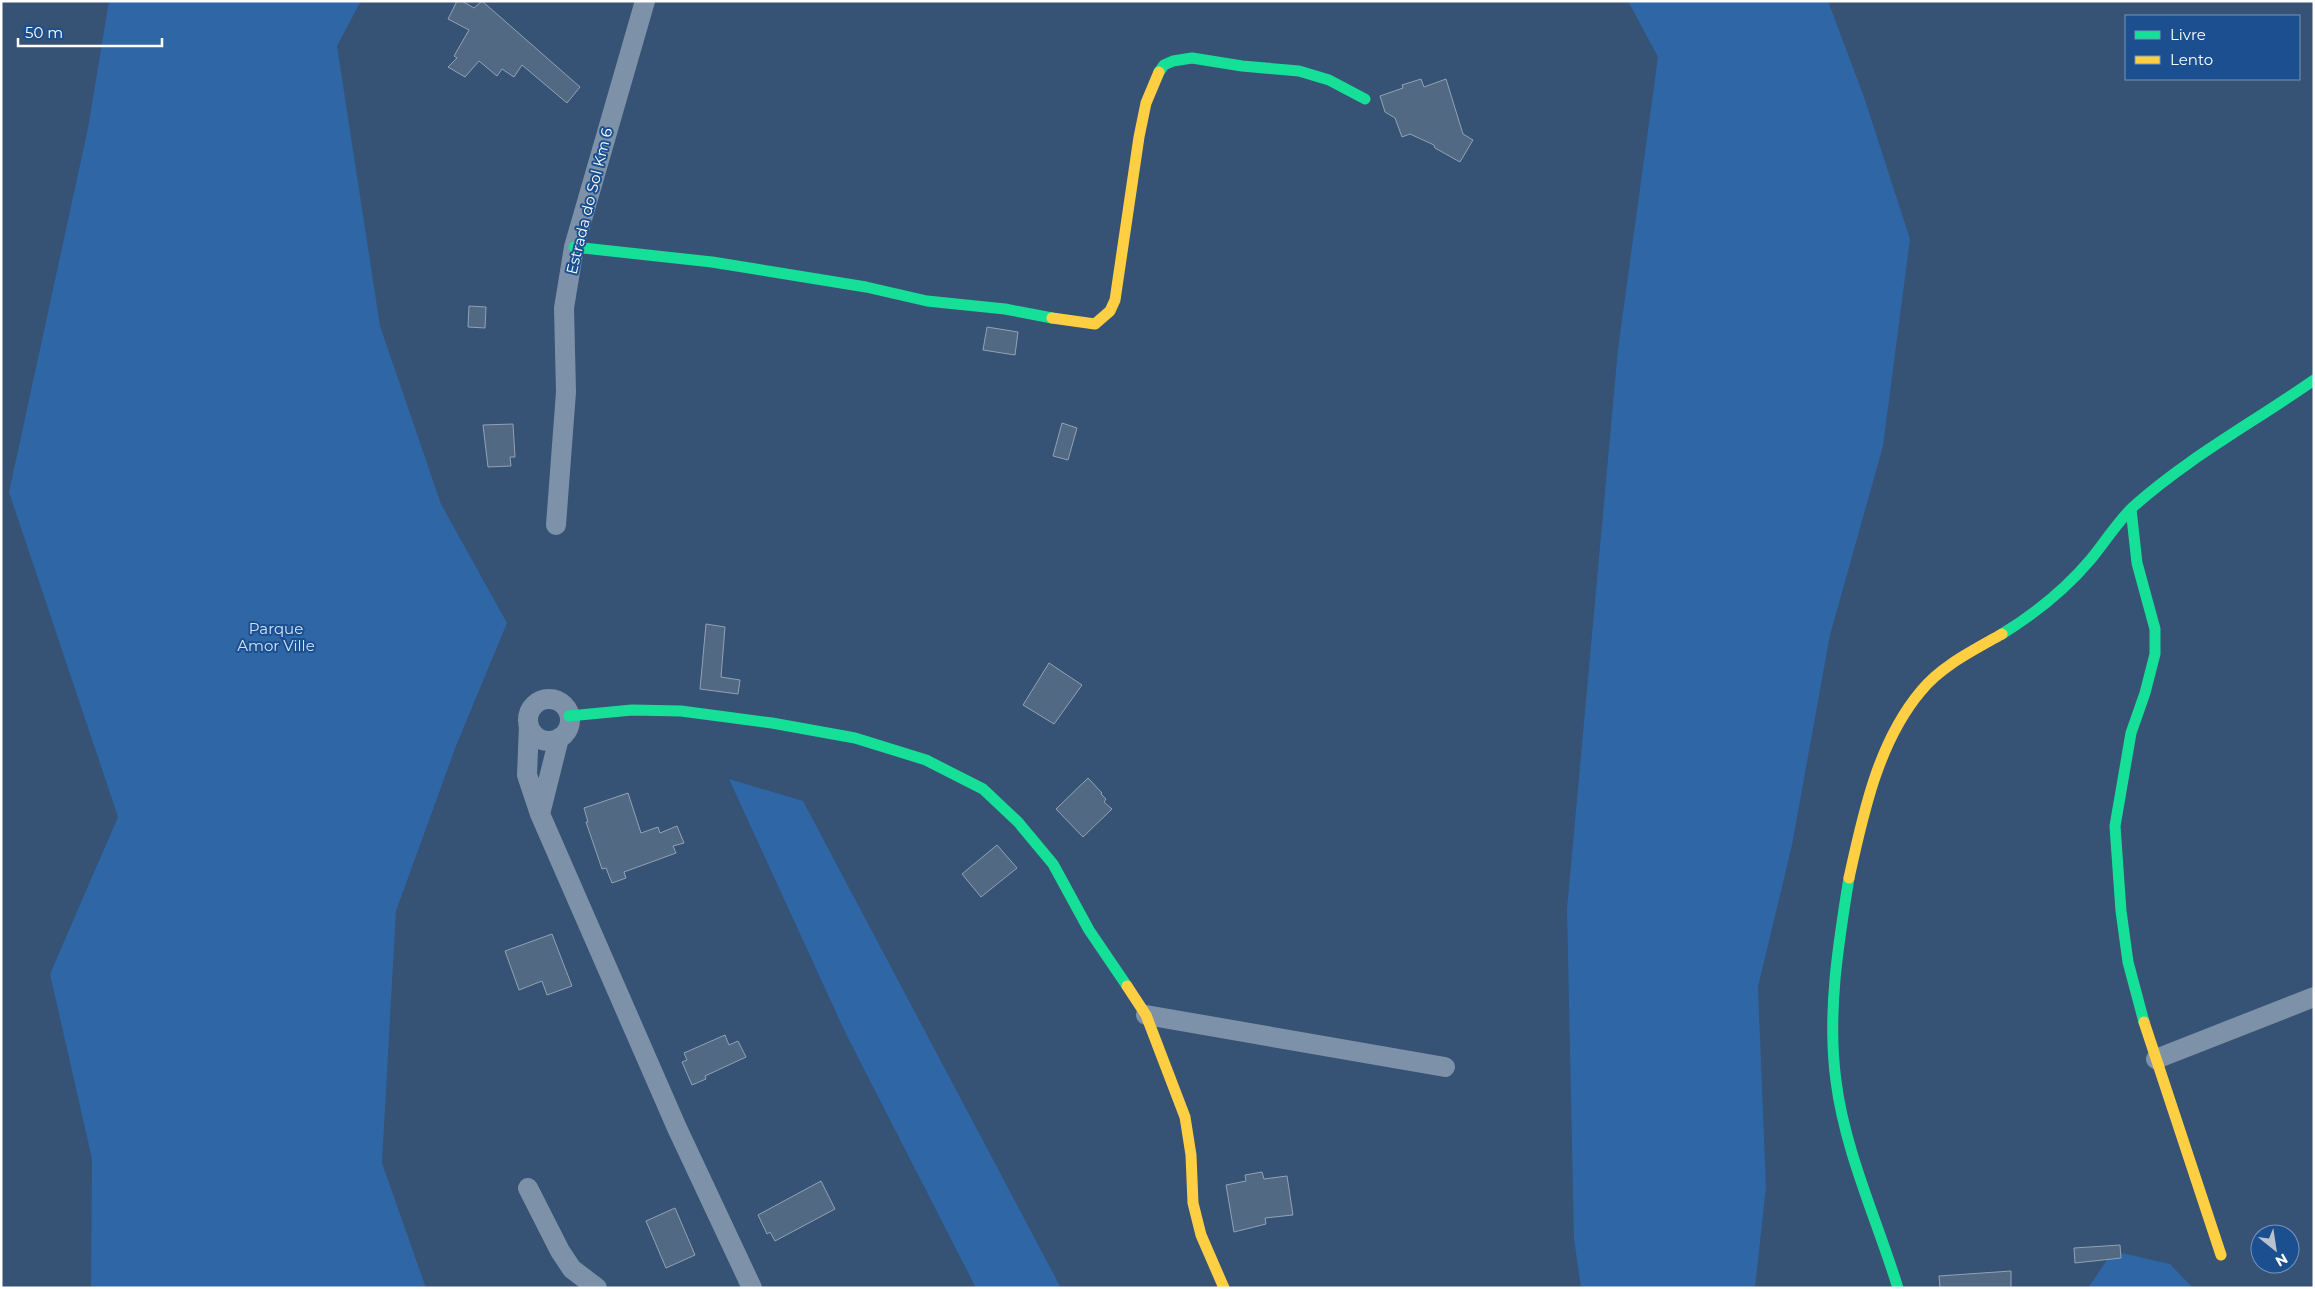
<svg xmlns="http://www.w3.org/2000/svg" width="2315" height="1289" viewBox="0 0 2315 1289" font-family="Montserrat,sans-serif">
<rect width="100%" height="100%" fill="#365274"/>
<!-- green -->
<path fill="#2f66a5" d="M 109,1 L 361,1 L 337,46 L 380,326 L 441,504 L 507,623 L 456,746 L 396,911 L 382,1163 L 426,1288 L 91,1288 L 92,1159 L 50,974 L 118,817 L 9,492 L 88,128 Z
M 1628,1 L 1828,1 L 1864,97 L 1910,239 L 1883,446 L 1830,635 L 1792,845 L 1758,987 L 1766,1187 L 1755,1288 L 1581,1288 L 1574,1239 L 1567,909 L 1618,349 L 1658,57 Z
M 729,779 L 803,801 L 1061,1288 L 976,1288 L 846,1034 Z
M 2113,1251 L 2170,1264 L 2193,1288 L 2088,1288 Z"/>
<!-- building -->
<path fill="#526984" stroke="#92a2b6" d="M 457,1 L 462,1 L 474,8 L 482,1 L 580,87 L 567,103 L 522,65 L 514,77 L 502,69 L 497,76 L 479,61 L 465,77 L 448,67 L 457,58 L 454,56 L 469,30 L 448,19 Z
M 1421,79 L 1424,87 L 1446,79 L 1463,134 L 1473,140 L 1460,162 L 1435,148 L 1434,145 L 1410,134 L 1402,137 L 1395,118 L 1385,112 L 1380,96 L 1403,88 L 1402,85 Z
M 469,306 L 486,307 L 485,328 L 468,327 Z
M 987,327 L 1018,332 L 1015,355 L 983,350 Z
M 1062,423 L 1077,428 L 1068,460 L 1053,456 Z
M 513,424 L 515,457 L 510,457 L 511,466 L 488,467 L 483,425 Z
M 706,624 L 725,627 L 721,677 L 740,680 L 738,694 L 700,689 Z
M 1049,663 L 1082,685 L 1054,724 L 1023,705 Z
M 1088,778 L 1102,793 L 1101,794 L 1106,799 L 1104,802 L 1112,809 L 1083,837 L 1056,809 Z
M 628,793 L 641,833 L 658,827 L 660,833 L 677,826 L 684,843 L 673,846 L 676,853 L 624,872 L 626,878 L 612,883 L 606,868 L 602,869 L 586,822 L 588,822 L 584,808 Z
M 997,845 L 1017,868 L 981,897 L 962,874 Z
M 552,934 L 572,986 L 547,995 L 542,981 L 519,990 L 505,951 Z
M 725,1035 L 729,1045 L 738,1041 L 746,1057 L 705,1076 L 706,1079 L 692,1085 L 682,1062 L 687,1060 L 684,1053 Z
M 1262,1172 L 1264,1179 L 1287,1176 L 1293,1215 L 1265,1218 L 1266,1224 L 1234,1232 L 1226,1185 L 1246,1181 L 1245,1175 Z
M 821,1181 L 835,1209 L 775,1241 L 770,1232 L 767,1234 L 758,1215 Z
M 675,1208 L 695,1255 L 666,1268 L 646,1221 Z
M 2120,1245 L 2121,1258 L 2075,1263 L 2074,1248 Z
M 2011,1271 L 2011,1288 L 1940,1288 L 1939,1276 Z"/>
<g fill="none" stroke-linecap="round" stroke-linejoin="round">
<!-- street -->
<path stroke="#7d92a8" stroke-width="20" d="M 556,525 L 566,392 L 564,308 L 574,247 L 645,1
M528 720a21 21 0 1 1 42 0a21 21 0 1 1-42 0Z
M 529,725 L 527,775 L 540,814 L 677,1128 L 752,1288
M 540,814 L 559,738
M 1146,1015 L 1445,1067
M 2156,1059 L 2314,997
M 528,1188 L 560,1251 L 572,1269 L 597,1288"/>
<!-- fast -->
<path stroke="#16e098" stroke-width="11" d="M 1159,72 L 1164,65 L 1173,61 L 1192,58 L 1242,66 L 1299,71 L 1329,80 L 1365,99
M 574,247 L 712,262 L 866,287 L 927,301 L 1005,309 L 1052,318
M 2131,509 L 2137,563 L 2155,629 L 2155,654 L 2145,693 L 2131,733 L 2115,826 L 2121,911 L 2128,962 L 2144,1022
M 2002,634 C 2036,613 2065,590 2091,559 C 2105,542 2118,521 2134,506 C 2189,457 2254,422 2314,380
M 569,716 L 632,710 L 681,711 L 772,723 L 855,738 L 926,760 L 983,789 L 1018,822 L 1053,864 L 1089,930 L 1127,986
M 1849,878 C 1838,945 1827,1014 1836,1081 C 1845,1152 1877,1220 1898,1288"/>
<!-- slow -->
<path stroke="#ffcf43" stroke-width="11" d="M 1052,318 L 1095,324 L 1110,311 L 1115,300 L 1139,137 L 1146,103 L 1159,72
M 1849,878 C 1863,814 1878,742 1921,691 C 1941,666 1974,650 2002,634
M 1127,986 L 1146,1015 L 1185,1117 L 1191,1155 L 1193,1203 L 1201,1235 L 1224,1288
M 2144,1022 L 2221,1255"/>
</g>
<g text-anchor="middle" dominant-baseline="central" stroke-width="4" stroke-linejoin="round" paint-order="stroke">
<!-- street labels -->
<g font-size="15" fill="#fff" stroke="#1b4f8f">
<text transform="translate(589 201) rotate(-76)">Estrada do Sol Km 6</text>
</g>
<!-- park labels -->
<g font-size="15" fill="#cfe3fa" stroke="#1b4f8f">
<text x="276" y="628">Parque<tspan x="276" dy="17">Amor Ville</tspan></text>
</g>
</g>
<!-- border -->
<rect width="2315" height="1289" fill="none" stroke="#ffffff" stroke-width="5"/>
<!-- legend -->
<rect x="2125" y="15" width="175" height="65" fill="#1b4f8f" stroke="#7695bc"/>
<rect x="2135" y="31" width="25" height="8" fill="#16e098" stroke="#7695bc"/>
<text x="2170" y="40" font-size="15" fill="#ffffff">Livre</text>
<rect x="2135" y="56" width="25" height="8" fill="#ffcf43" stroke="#7695bc"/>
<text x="2170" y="65" font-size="15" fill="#ffffff">Lento</text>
<!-- north arrow -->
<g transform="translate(2275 1249) rotate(150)"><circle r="24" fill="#1b4f8f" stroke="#7695bc"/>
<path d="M0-4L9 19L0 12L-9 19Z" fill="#b9c2ce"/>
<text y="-8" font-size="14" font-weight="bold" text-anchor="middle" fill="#ffffff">N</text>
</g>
<!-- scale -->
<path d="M18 38v8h144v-8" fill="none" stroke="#ffffff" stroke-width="2.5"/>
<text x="25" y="38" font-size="15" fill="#ffffff" stroke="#1b4f8f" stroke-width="4" paint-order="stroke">50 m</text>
</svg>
